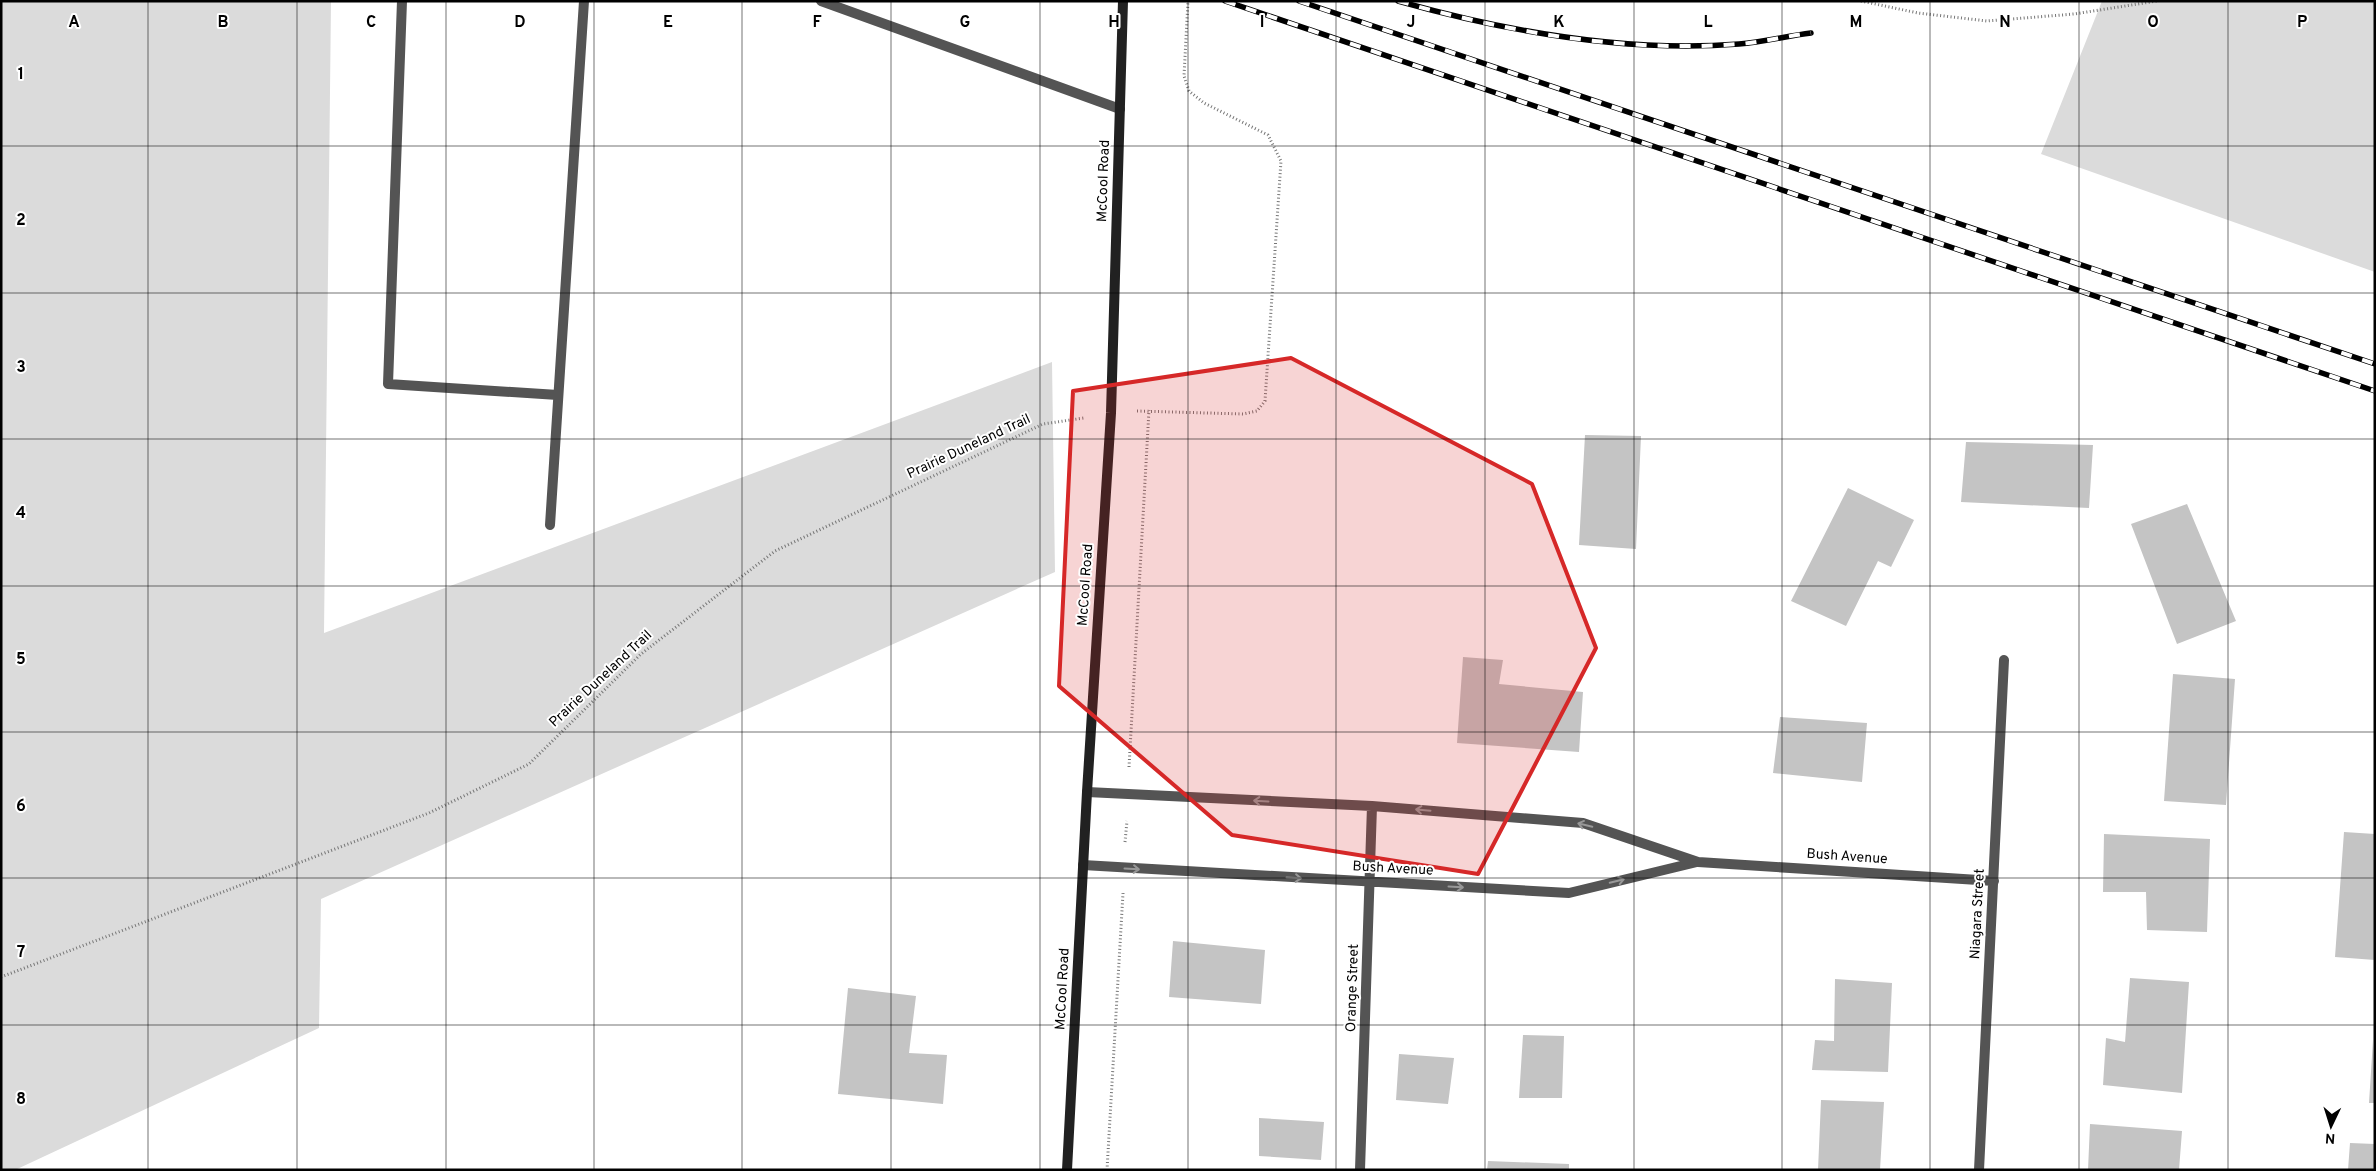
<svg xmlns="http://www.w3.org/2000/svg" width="2376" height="1171" viewBox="0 0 2376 1171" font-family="Overpass,sans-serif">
<rect width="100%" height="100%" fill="#fff"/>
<!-- green -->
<path fill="#dbdbdb" d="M 1,1 L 331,1 L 324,633 L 1052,362 L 1055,572 L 321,899 L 319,1028 L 15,1170 L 1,1170 Z
M 2102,1 L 2375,1 L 2375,272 L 2041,154 Z"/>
<!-- building -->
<path fill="#c4c4c4" d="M 1585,435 L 1641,436 L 1636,549 L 1579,545 Z
M 1966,442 L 2093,445 L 2089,508 L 1961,502 Z
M 1848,488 L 1914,520 L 1891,567 L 1878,561 L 1846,626 L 1791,601 Z
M 2187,504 L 2236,621 L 2177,644 L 2131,524 Z
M 1463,657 L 1503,660 L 1499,684 L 1583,692 L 1579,752 L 1457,743 Z
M 2173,674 L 2235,679 L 2226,805 L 2164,801 Z
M 1780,717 L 1867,723 L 1862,782 L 1773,773 Z
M 2344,832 L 2375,834 L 2375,960 L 2335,957 Z
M 2104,834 L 2210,839 L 2207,932 L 2147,930 L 2146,892 L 2103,892 Z
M 1173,941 L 1265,950 L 1261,1004 L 1169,997 Z
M 2130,978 L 2189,982 L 2182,1093 L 2103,1085 L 2106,1038 L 2125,1042 Z
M 1835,979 L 1892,983 L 1888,1072 L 1812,1070 L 1815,1040 L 1834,1041 Z
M 848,988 L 916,996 L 909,1053 L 947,1055 L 943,1104 L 838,1094 Z
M 1523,1035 L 1564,1036 L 1562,1098 L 1519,1098 Z
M 2373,1040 L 2375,1103 L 2369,1103 Z
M 1399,1054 L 1454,1058 L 1448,1104 L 1396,1100 Z
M 1821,1100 L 1884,1102 L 1880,1170 L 1818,1170 Z
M 1259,1118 L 1324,1122 L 1321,1160 L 1259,1156 Z
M 2090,1124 L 2182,1131 L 2179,1170 L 2088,1170 Z
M 2350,1143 L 2375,1144 L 2375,1170 L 2348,1170 Z
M 1488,1161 L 1569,1164 L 1569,1170 L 1487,1170 Z"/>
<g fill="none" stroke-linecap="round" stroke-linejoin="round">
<!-- path -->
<path stroke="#767676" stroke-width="3" stroke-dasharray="1 2.5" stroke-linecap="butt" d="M 1861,1 L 1918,13 L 1987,21 L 2074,14 L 2157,1
M 1137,411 L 1243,414 L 1257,411 L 1265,401 L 1281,161 L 1268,135 L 1204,103 L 1189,91 L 1184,76 L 1188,1
M 1129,767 L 1149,410
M 1125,842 L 1127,821
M 1,977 L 429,813 L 529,764 L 641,654 L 775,551 L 1043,424 L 1084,418
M 1107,1170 L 1123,893"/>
<!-- lane -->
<path stroke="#545454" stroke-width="10" d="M 402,1 L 388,384 L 558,395
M 821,1 L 1120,109
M 550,525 L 584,1"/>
<!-- street -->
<path stroke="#545454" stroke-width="10" d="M 1087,792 L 1372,806 L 1583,823 L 1698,862 L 1994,881
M 1083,865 L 1569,893 L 1697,862
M 1360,1170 L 1372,806
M 1979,1170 L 2004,660"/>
<!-- secondary -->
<path stroke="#212121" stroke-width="10" d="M 1067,1170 L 1087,792 L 1111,413 L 1123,1"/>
<!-- rail casing -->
<g stroke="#000" stroke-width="5.5">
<path id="rail" d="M 1225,1 L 2375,391
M 1299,1 L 2375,364
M 1398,1 C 1508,32 1625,53 1739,44 C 1763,42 1787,36 1811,33"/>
</g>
<!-- rail -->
<use href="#rail" stroke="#fff" stroke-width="4" stroke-dasharray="11" stroke-linecap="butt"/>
</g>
<!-- one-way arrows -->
<defs><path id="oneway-shaft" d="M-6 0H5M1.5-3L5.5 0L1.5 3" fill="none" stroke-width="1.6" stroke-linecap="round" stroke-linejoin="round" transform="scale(1.25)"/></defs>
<g stroke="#989898">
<use href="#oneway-shaft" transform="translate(1261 801) rotate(-177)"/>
<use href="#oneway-shaft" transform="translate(1423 810) rotate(-175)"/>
<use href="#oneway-shaft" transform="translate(1585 825) rotate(-167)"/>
<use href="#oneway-shaft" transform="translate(1132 869) rotate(3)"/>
<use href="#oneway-shaft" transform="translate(1294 878) rotate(3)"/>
<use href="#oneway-shaft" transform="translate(1617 881) rotate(-14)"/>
<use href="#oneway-shaft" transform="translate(1456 887) rotate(3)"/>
</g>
<!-- marked area -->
<path fill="#d62828" fill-opacity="0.2" stroke="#d62828" stroke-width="4" stroke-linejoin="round" d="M 1291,358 L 1532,484 L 1596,648 L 1478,874 L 1232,835 L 1059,686 L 1073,391 Z"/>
<!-- grid -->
<path fill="none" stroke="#000" stroke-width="1" stroke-opacity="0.55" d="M 148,1 L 148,1170M 297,1 L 297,1170M 446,1 L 446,1170M 594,1 L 594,1170M 742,1 L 742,1170M 891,1 L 891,1170M 1040,1 L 1040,1170M 1188,1 L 1188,1170M 1336,1 L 1336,1170M 1485,1 L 1485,1170M 1634,1 L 1634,1170M 1782,1 L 1782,1170M 1930,1 L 1930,1170M 2079,1 L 2079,1170M 2228,1 L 2228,1170M 1,146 L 2375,146M 1,293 L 2375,293M 1,439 L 2375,439M 1,586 L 2375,586M 1,732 L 2375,732M 1,878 L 2375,878M 1,1025 L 2375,1025"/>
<g text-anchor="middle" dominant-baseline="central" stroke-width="4" stroke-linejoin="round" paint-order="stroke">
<!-- street labels -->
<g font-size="14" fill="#000" stroke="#fff">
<text transform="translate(1104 181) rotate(-88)">McCool Road</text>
<text transform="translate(969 447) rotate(-25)">Prairie Duneland Trail</text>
<text transform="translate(1086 585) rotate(-86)">McCool Road</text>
<text transform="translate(601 679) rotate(-43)">Prairie Duneland Trail</text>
<text transform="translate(1847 857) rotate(4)">Bush Avenue</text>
<text transform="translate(1393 869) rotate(3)">Bush Avenue</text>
<text transform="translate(1978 914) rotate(-87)">Niagara Street</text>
<text transform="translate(1353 988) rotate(-88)">Orange Street</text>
<text transform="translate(1063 989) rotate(-87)">McCool Road</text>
</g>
</g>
<g font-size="16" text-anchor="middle" font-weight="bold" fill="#000" stroke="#fff" stroke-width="4" stroke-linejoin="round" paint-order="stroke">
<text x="74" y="27">A</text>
<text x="223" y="27">B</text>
<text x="371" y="27">C</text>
<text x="520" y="27">D</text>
<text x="668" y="27">E</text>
<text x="817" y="27">F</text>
<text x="965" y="27">G</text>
<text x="1114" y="27">H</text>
<text x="1262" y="27">I</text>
<text x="1411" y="27">J</text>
<text x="1559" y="27">K</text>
<text x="1708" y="27">L</text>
<text x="1856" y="27">M</text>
<text x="2005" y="27">N</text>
<text x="2153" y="27">O</text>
<text x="2302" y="27">P</text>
<text x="21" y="79">1</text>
<text x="21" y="225">2</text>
<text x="21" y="372">3</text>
<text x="21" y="518">4</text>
<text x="21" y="664">5</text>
<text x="21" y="811">6</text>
<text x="21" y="957">7</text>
<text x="21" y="1104">8</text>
</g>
<!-- border -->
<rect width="2376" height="1171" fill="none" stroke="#000000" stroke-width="5"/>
<!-- north arrow -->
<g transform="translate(2331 1126) rotate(184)" stroke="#ffffff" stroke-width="4" paint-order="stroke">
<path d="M0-4L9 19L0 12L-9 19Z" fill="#000000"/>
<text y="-8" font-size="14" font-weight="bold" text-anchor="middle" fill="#000000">N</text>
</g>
</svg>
